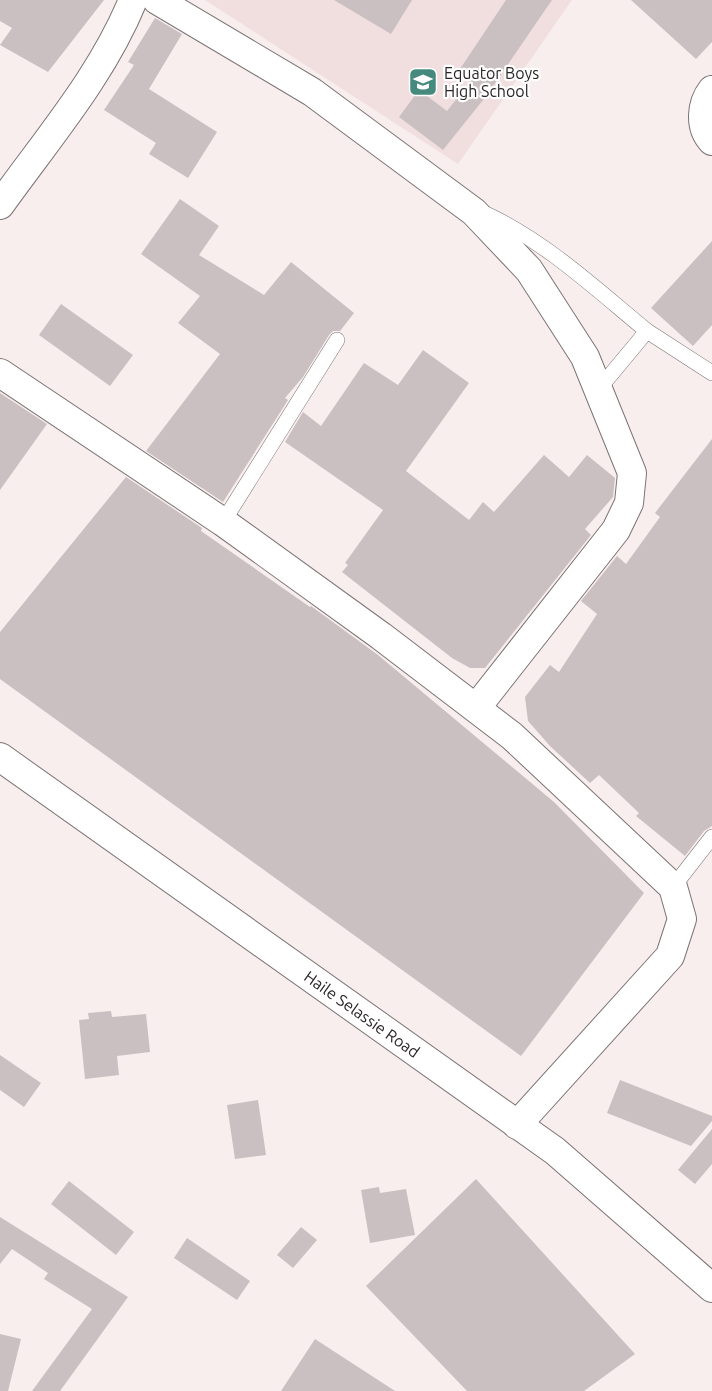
<svg xmlns="http://www.w3.org/2000/svg" width="712" height="1391" viewBox="0 0 712 1391" font-family="Ubuntu,sans-serif">
<rect width="100%" height="100%" fill="#f8eeee"/>
<!-- built -->
<path fill="#f1dedf" d="M 205,0 L 572,0 L 458,164 Z"/>
<!-- building -->
<path fill="#cac0c1" d="M 0,0 L 104,0 L 48,72 L 0,45 L 12,28 L 0,21 Z
M 334,0 L 412,0 L 391,34 Z
M 506,0 L 552,0 L 487,95 L 443,150 L 399,117 L 419,90 L 447,111 L 470,82 L 458,72 Z
M 631,0 L 712,0 L 712,42 L 696,59 Z
M 155,18 L 182,34 L 149,89 L 217,132 L 188,178 L 149,154 L 156,143 L 104,110 L 134,65 L 128,62 Z
M 180,199 L 219,226 L 199,255 L 264,295 L 291,262 L 354,313 L 340,331 L 333,331 L 329,335 L 303,377 L 285,398 L 288,400 L 223,502 L 146,451 L 220,354 L 178,323 L 200,296 L 141,254 Z
M 712,241 L 712,325 L 693,346 L 651,308 Z
M 61,304 L 133,355 L 110,386 L 39,335 Z
M 423,350 L 469,383 L 406,471 L 469,520 L 483,502 L 494,512 L 544,455 L 569,477 L 587,455 L 615,478 L 613,497 L 585,529 L 591,535 L 485,668 L 470,668 L 452,658 L 342,572 L 348,565 L 345,563 L 383,510 L 285,442 L 303,412 L 321,426 L 364,363 L 398,385 Z
M 0,393 L 47,424 L 0,490 Z
M 712,439 L 712,826 L 704,831 L 685,856 L 636,816 L 639,813 L 599,775 L 590,783 L 550,746 L 528,721 L 525,697 L 550,665 L 559,672 L 597,614 L 581,601 L 617,556 L 626,564 L 660,517 L 655,513 Z
M 126,477 L 202,528 L 201,531 L 310,607 L 311,606 L 378,655 L 554,802 L 644,893 L 521,1056 L 0,679 L 0,632 Z
M 111,1011 L 112,1017 L 146,1014 L 150,1052 L 117,1056 L 119,1075 L 85,1079 L 79,1020 L 89,1019 L 88,1013 Z
M 0,1055 L 41,1083 L 24,1107 L 0,1090 Z
M 620,1080 L 712,1116 L 712,1121 L 691,1146 L 607,1113 Z
M 258,1100 L 266,1155 L 235,1159 L 227,1105 Z
M 712,1129 L 712,1164 L 695,1184 L 678,1170 Z
M 476,1179 L 635,1354 L 584,1391 L 467,1391 L 366,1286 Z
M 69,1181 L 134,1232 L 116,1255 L 51,1204 Z
M 379,1187 L 380,1193 L 406,1189 L 415,1235 L 370,1243 L 361,1190 Z
M 0,1217 L 128,1297 L 60,1391 L 32,1391 L 92,1309 L 44,1279 L 48,1273 L 12,1249 L 0,1264 Z
M 301,1227 L 317,1240 L 293,1268 L 277,1255 Z
M 187,1238 L 250,1281 L 237,1300 L 174,1258 Z
M 0,1334 L 21,1339 L 8,1391 L 0,1391 Z
M 315,1339 L 395,1391 L 281,1391 Z"/>
<g fill="none" stroke-linecap="round" stroke-linejoin="round">
<!-- lane casing -->
<g stroke="#7c7374" stroke-width="16">
<path id="lane" d="M 486,214 C 546,242 596,289 647,331 L 598,390
M 647,331 L 712,373
M 223,522 L 337,340
M 673,887 L 712,837"/>
</g>
<!-- street casing -->
<g stroke="#7c7374" stroke-width="30">
<g id="street">
<path d="M 157,0 L 312,92 L 474,212 L 529,270 L 585,357 L 632,473 L 629,503 L 616,530 L 476,708"/>
<path d="M 712,90 C 701,104 699,127 712,141"/>
<path d="M 0,205 C 47,139 102,76 133,0"/>
<path d="M 0,373 L 223,522 L 381,636 L 512,736 L 673,887 L 682,919 L 670,956 L 517,1125"/>
<path id="s1" d="M 0,757 L 555,1151 L 712,1288"/>
</g>
</g>
<!-- lane -->
<use href="#lane" stroke="#fff" stroke-width="15"/>
<!-- street -->
<use href="#street" stroke="#fff" stroke-width="28"/>
</g>
<!-- icons -->
<defs>
<g id="school-square" transform="scale(1.5)"><rect x="-9" y="-9" width="18" height="18" rx="4" fill="#468a7e" stroke="#fff"/><path d="M0-5L7-2L0 1L-7-2ZM-4 1L0 2.5L4 1V4Q0 6-4 4Z" fill="#fff"/></g>
</defs>
<g fill-rule="evenodd">
<use href="#school-square" x="423" y="82"/>
</g>
<g text-anchor="middle" dominant-baseline="central" stroke-width="4.5" stroke-linejoin="round" paint-order="stroke">
<!-- poi labels -->
<g font-size="16" fill="#2a2627" stroke="#fff" text-anchor="start">
<text x="444" y="73">Equator Boys<tspan x="444" dy="18">High School</tspan></text>
</g>
<!-- street labels -->
<g font-size="16" fill="#2a2627" stroke="#fff">
<text stroke="none"><textPath href="#s1" startOffset="444">Haile Selassie Road</textPath></text>
</g>
</g>
</svg>
